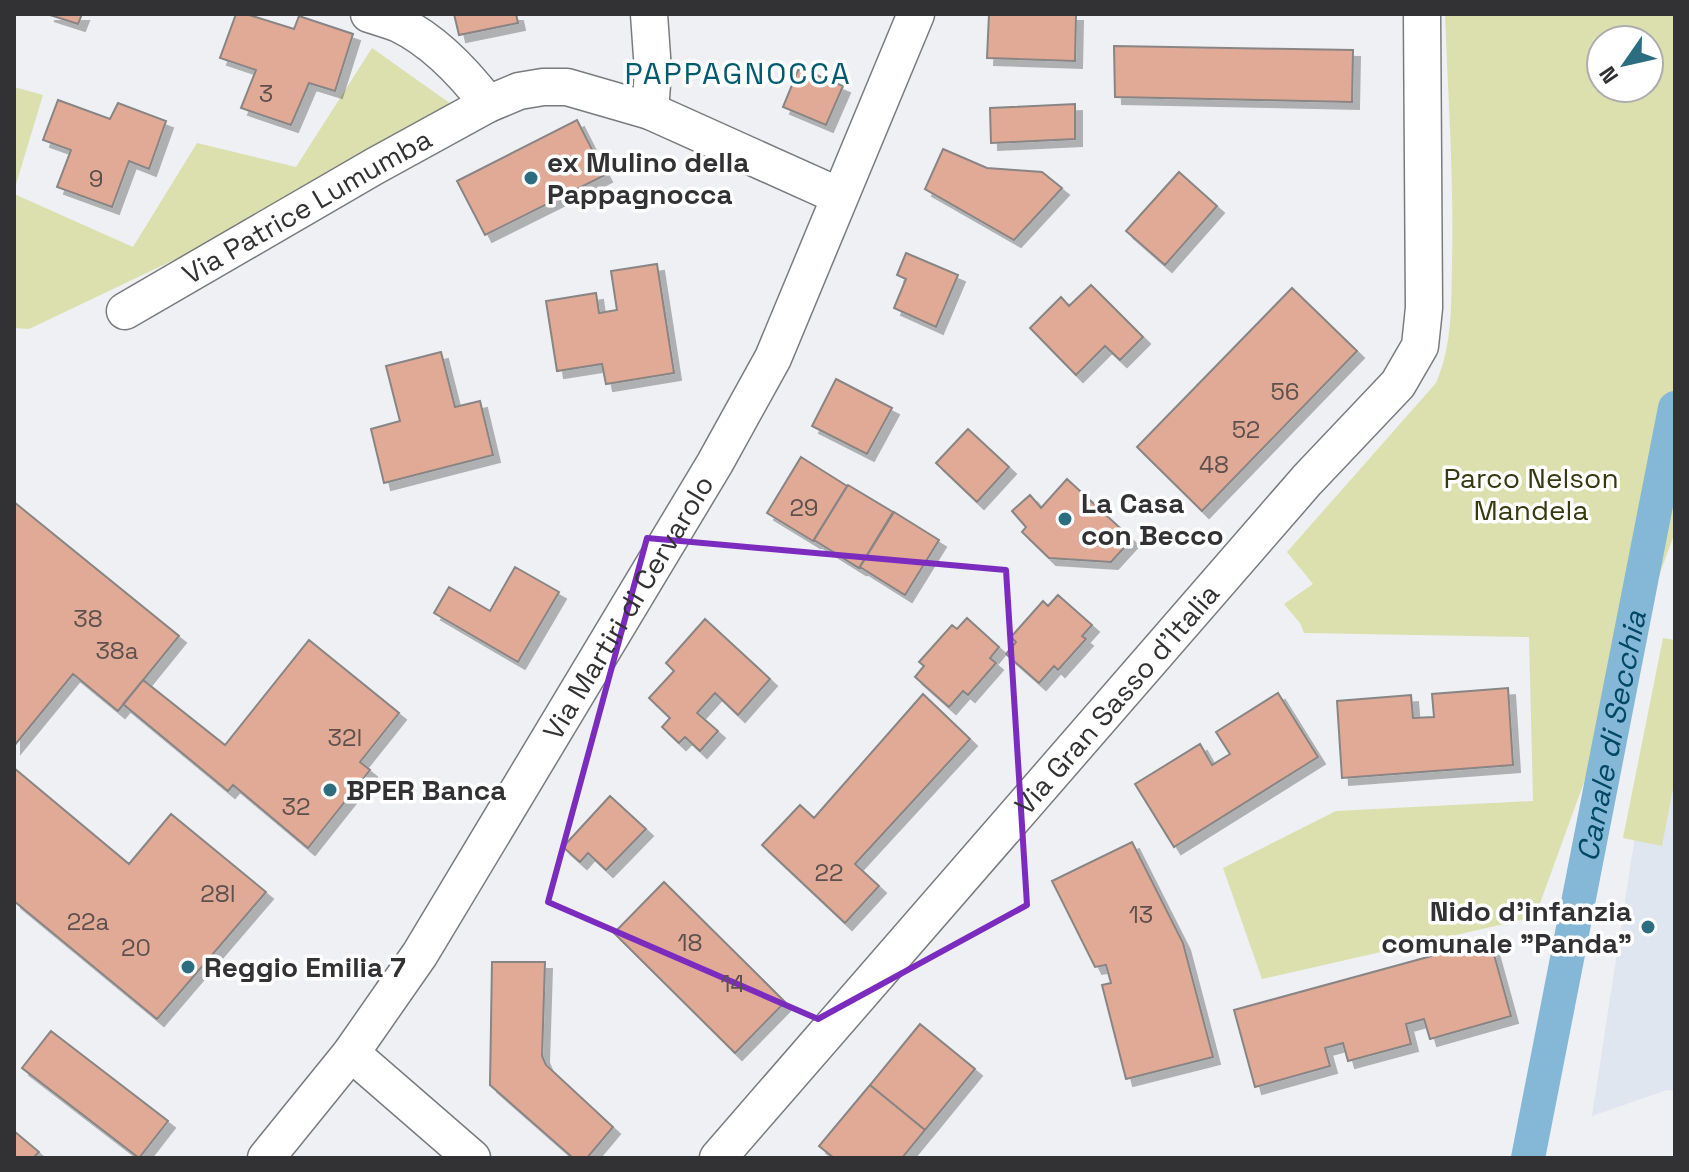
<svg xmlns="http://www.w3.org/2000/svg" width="1689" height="1172" viewBox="0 0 1689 1172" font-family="'Space Grotesk',sans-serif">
<defs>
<filter id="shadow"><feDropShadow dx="7" dy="7" stdDeviation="0" flood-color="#0004"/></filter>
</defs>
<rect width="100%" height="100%" fill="#eef0f3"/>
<!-- built -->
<path fill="#dfe6ef" d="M 1675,760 L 1675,1091 L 1667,1090 L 1592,1116 L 1646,764 Z"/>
<!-- green -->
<path fill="#dbe0ae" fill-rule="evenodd" d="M 1445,14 L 1675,14 L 1675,532 L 1535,917 L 1262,979 L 1223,868 L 1336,811 L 1533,801 L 1529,637 L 1304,633 L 1300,623 L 1284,604 L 1313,584 L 1287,552 L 1436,383 C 1453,344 1451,304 1452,262 C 1454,179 1448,96 1445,14 ZM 1649,40 L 1649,88 L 1601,88 L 1601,40 Z
M 372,48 L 451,104 L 199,248 L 29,329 L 14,328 L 14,194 L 133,247 L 197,143 L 296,167 Z
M 14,87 L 43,95 L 14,191 Z
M 1663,638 L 1675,640 L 1675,778 L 1662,846 L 1623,838 Z"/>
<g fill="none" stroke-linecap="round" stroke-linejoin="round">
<!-- canal -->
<path stroke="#84b8d6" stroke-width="34" id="s1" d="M 1528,1158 L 1675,408"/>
</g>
<!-- building -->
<path fill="#e1aa97" stroke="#898584" stroke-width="2" filter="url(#shadow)" d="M 47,14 L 82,14 L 78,24 Z
M 236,14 L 246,14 L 294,29 L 299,16 L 353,34 L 335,91 L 309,83 L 291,125 L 241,108 L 256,70 L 220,58 Z
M 454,14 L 516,14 L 518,23 L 459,35 Z
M 989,14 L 1076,14 L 1075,61 L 987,58 Z
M 1114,46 L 1353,50 L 1352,102 L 1115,97 Z
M 799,68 L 843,86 L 826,125 L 783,107 Z
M 58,100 L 110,119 L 118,103 L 166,121 L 149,169 L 129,161 L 112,207 L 57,187 L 71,150 L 43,140 Z
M 1075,104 L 1075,139 L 991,143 L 990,108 Z
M 577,120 L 605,175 L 485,235 L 457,181 Z
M 943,149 L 987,168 L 1042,172 L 1062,188 L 1014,240 L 925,189 Z
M 1179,172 L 1217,206 L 1165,265 L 1126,231 Z
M 906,253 L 958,275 L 936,327 L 894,308 L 906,279 L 897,275 Z
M 657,264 L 674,373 L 606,384 L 602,364 L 557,371 L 546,301 L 596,293 L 599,313 L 617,310 L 611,271 Z
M 1091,285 L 1143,337 L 1120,360 L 1105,346 L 1076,375 L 1030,328 L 1061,297 L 1069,306 Z
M 1292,288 L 1357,351 L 1202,511 L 1137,447 Z
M 441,352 L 455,407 L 480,401 L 493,455 L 384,483 L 371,429 L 400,421 L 386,366 Z
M 836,379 L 892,408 L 867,454 L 812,426 Z
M 968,429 L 1009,467 L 977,502 L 936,463 Z
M 801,457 L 847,486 L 813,541 L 767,513 Z
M 1067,479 L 1132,539 L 1111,562 L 1049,558 L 1022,532 L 1026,527 L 1012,511 L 1030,495 L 1041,508 Z
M 848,485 L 893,512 L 859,568 L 814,540 Z
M 14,502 L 179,636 L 118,711 L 73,674 L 14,746 Z
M 894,512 L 939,540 L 905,595 L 860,567 Z
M 515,567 L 559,592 L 518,662 L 434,613 L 449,587 L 490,611 Z
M 1058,595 L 1092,625 L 1082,636 L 1086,639 L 1058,670 L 1054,666 L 1039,683 L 1006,654 L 1016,642 L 1011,637 L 1043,601 L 1048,606 Z
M 967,618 L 999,647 L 990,658 L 996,663 L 968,695 L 963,691 L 949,707 L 915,677 L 924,666 L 919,662 L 952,625 L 957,629 Z
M 705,619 L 770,679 L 738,715 L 715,693 L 697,713 L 718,731 L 700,751 L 685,737 L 679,743 L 662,727 L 670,718 L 649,698 L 674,671 L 666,663 Z
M 309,640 L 399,713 L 360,762 L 370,770 L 308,848 L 233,785 L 228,791 L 123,704 L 143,680 L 225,745 Z
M 1508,688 L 1513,765 L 1342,778 L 1337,701 L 1411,695 L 1413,718 L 1434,717 L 1432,694 Z
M 1278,693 L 1318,757 L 1174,847 L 1135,784 L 1200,744 L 1212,765 L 1230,754 L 1216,732 Z
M 923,694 L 970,739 L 855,864 L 879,886 L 845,923 L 762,845 L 800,805 L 814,818 Z
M 14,768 L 129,864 L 171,814 L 266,892 L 157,1019 L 14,901 Z
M 610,796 L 646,829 L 606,870 L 588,853 L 580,862 L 563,847 Z
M 1132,842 L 1183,943 L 1213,1057 L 1126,1079 L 1102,985 L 1111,983 L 1106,965 L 1095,967 L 1052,881 Z
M 664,882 L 785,1002 L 735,1053 L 614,933 Z
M 1490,940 L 1511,1016 L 1430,1039 L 1424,1019 L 1406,1024 L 1411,1044 L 1348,1061 L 1343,1043 L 1325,1048 L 1330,1066 L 1255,1087 L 1234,1010 Z
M 492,962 L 545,962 L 542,1056 L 546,1065 L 613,1127 L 587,1158 L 573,1158 L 490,1085 Z
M 920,1024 L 975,1069 L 925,1130 L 870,1085 Z
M 51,1031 L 168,1121 L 139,1158 L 22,1068 Z
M 870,1085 L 925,1130 L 902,1158 L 834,1158 L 819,1146 Z
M 14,1131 L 39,1152 L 35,1156 L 38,1158 L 14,1158 Z"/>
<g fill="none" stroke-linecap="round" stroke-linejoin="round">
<!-- street casing -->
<g stroke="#797c7e" stroke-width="39">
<g id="street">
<path d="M 369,14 C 378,17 389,20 399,24 C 434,41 465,74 488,104"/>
<path d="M 649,14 L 653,71 L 650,111"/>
<path id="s2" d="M 125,311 L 375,166 L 488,104 L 519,91 L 543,87 L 567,87 L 650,111 L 839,196"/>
<path d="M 351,1053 L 472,1158"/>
<path id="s3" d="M 266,1158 L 351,1053 L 420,954 L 715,463 L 773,358 L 916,14"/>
<path id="s4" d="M 718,1158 L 1307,480 L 1398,384 L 1420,346 L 1424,308 L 1422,14"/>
</g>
</g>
<!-- street -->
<use href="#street" stroke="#fff" stroke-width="36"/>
</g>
<!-- marked area -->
<path fill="none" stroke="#7b2cbf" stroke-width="6" stroke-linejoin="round" d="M 647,538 L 1006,570 L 1027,905 L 818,1019 L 548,902 Z"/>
<!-- markers -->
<g fill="#2c6d80" stroke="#fff" stroke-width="3">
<circle cx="531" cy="178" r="8"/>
<circle cx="1065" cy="519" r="8"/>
<circle cx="330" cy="790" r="8"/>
<circle cx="1648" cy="927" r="8"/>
<circle cx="188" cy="967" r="8"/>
</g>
<g text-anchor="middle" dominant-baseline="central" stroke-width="7" stroke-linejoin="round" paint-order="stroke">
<!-- number labels -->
<g font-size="24" fill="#5e504d">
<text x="266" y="93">3</text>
<text x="96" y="178">9</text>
<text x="1285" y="391">56</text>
<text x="1246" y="429">52</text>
<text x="1214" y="464">48</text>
<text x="804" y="507">29</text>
<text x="88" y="618">38</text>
<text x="117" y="650">38a</text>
<text x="345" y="737">32l</text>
<text x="296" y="806">32</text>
<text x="829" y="872">22</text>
<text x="218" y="893">28l</text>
<text x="1141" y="914">13</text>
<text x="88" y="921">22a</text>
<text x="690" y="942">18</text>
<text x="136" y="947">20</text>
<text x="733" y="983">14</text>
</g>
<!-- poi labels -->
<g font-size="28" font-weight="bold" fill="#323234" stroke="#fff" text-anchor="start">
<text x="547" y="162">ex Mulino della<tspan x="547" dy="32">Pappagnocca</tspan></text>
<text x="1081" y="503">La Casa<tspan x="1081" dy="32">con Becco</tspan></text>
<text x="346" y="790">BPER Banca</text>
<text x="1632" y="911" text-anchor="end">Nido d'infanzia<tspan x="1632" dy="32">comunale "Panda"</tspan></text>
<text x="204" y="967">Reggio Emilia 7</text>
</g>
<!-- street labels -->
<g font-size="28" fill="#323234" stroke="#fff">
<text stroke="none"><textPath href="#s2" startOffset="210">Via Patrice Lumumba</textPath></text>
<text stroke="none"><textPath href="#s3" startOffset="660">Via Martiri di Cervarolo</textPath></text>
<text stroke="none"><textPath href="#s4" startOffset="608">Via Gran Sasso d'Italia</textPath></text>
</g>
<!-- park labels -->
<g font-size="28" fill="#373a11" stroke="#fff">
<text x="1531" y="478">Parco Nelson<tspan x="1531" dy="32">Mandela</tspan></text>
</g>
<!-- neighbourhood labels -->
<g font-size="30" letter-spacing="2" fill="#005b71" stroke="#fff">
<text x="738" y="73">PAPPAGNOCCA</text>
</g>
<!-- water labels -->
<g font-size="30" font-style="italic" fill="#004865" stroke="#fff">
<text stroke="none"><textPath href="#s1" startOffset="430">Canale di Secchia</textPath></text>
</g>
</g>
<!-- border -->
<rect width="1689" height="1172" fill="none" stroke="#323234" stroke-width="32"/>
<!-- north arrow -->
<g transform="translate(1625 64) rotate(236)"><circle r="38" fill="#ffffff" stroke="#adadae" stroke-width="2"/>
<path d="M0-6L14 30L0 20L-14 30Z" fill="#2c6d80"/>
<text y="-12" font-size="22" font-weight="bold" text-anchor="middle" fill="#323234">N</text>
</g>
</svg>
